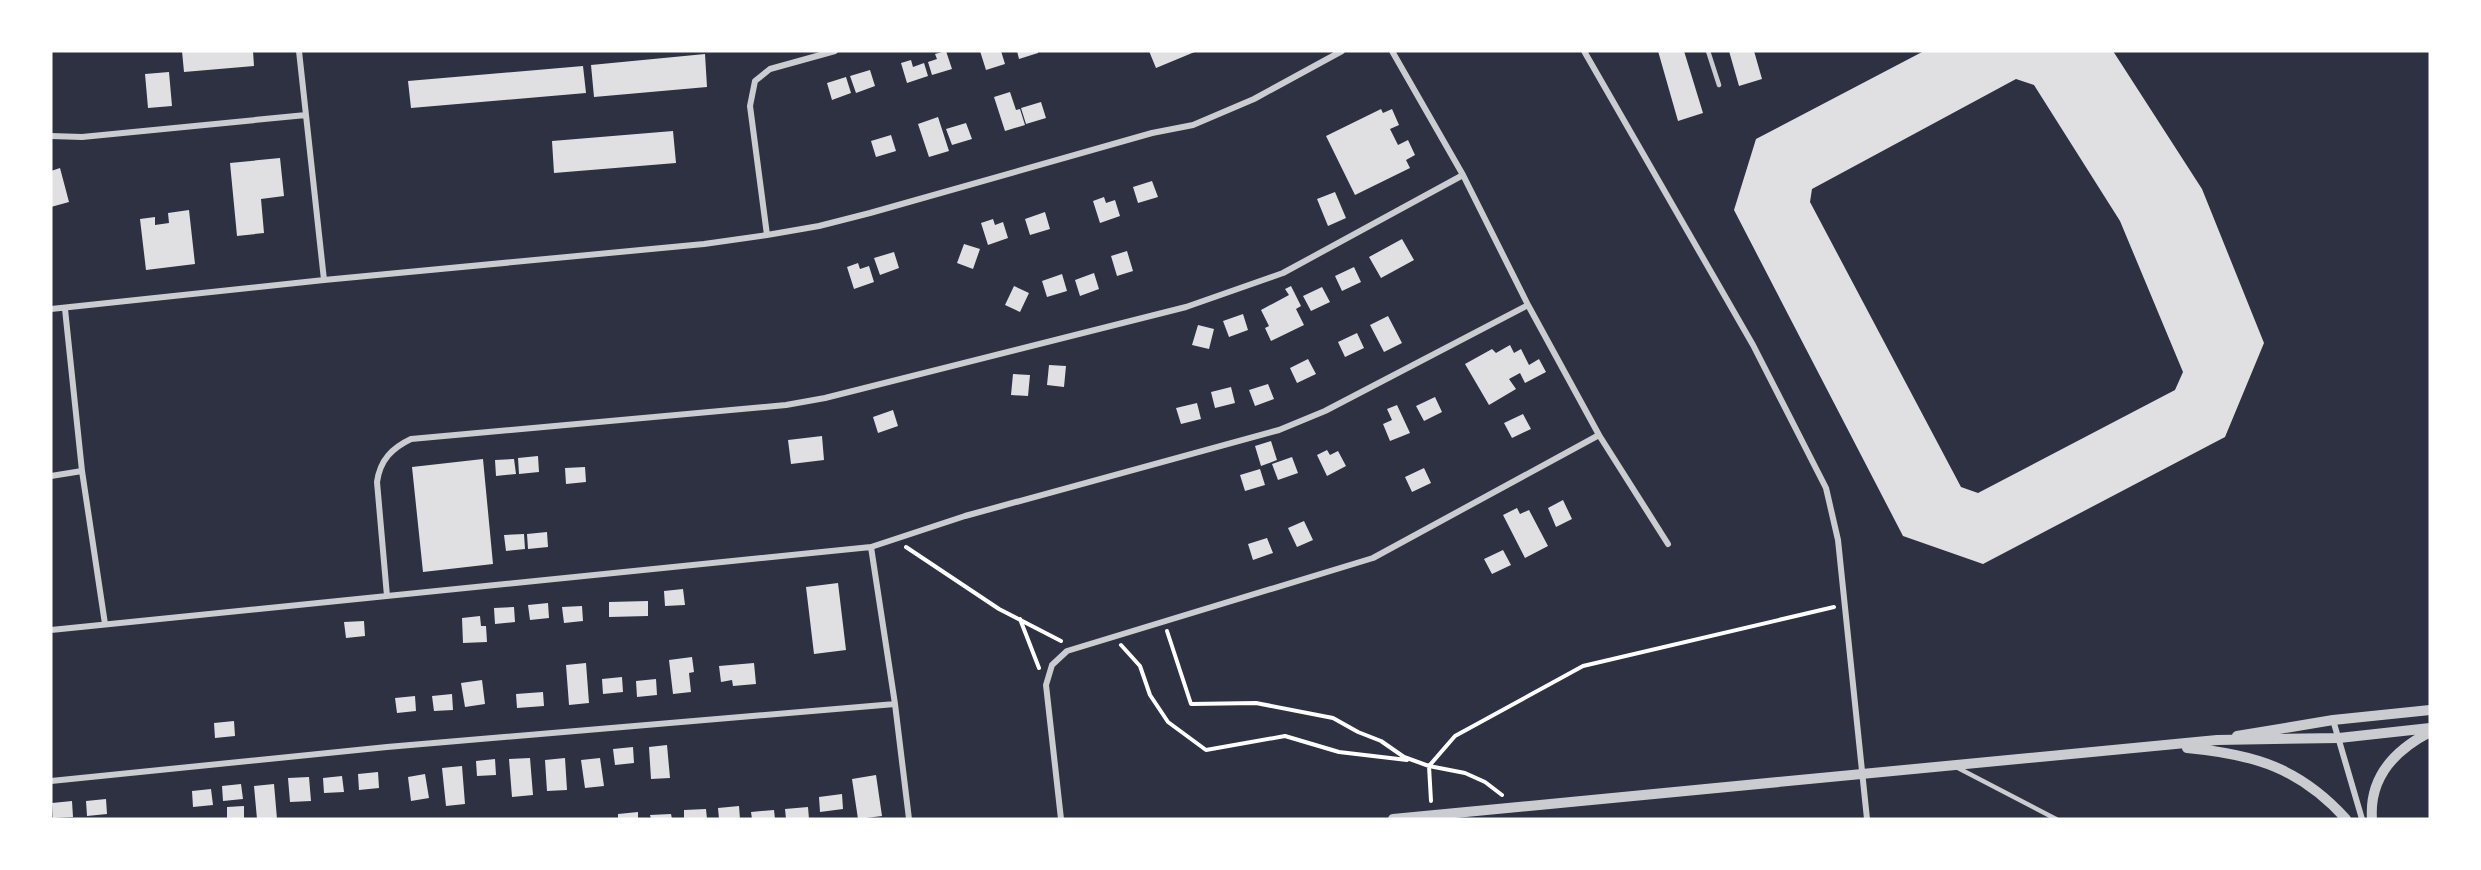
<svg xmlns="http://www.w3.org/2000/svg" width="2481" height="870" viewBox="0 0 2481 870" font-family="'Space Grotesk',sans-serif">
<rect width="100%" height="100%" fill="#2d3142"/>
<!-- building -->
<path fill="#e0e0e3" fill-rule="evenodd" d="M 182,51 L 253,51 L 254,66 L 184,72 Z
M 946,51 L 952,69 L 932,75 L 928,62 L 937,59 L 935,54 Z
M 980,51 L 1001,51 L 1005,64 L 986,70 Z
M 1017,51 L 1038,51 L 1038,53 L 1019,59 Z
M 1149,51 L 1197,51 L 1156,68 Z
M 1658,51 L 1684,51 L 1703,113 L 1678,121 Z
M 1729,51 L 1754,51 L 1762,79 L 1739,86 Z
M 1924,51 L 2113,51 L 2202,189 L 2264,343 L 2225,437 L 1983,564 L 1903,536 L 1734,210 L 1756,139 ZM 2016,79 L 2034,85 L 2120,221 L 2183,372 L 2175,390 L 1978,493 L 1961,487 L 1810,202 L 1812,189 Z
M 705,54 L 707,87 L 594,97 L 591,65 Z
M 911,60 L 913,67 L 924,63 L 928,76 L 907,83 L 901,63 Z
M 583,66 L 586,93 L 411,108 L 408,81 Z
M 870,70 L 875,86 L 856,93 L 850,76 Z
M 169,72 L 172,106 L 148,108 L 145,74 Z
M 846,77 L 851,93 L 832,100 L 827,83 Z
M 1010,92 L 1016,110 L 1020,109 L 1025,125 L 1005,131 L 994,97 Z
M 1041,102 L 1046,118 L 1026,124 L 1021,108 Z
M 1381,109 L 1383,113 L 1392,109 L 1399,125 L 1390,129 L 1398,145 L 1408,140 L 1415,155 L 1406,160 L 1410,168 L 1355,195 L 1326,136 Z
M 938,117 L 949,151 L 929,157 L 918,124 Z
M 966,123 L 972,139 L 952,145 L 946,129 Z
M 673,131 L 676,163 L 554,173 L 552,141 Z
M 891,135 L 896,151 L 876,157 L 871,141 Z
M 280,158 L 284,196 L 261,199 L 264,233 L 237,236 L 230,163 Z
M 60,168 L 69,202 L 51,207 L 51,171 Z
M 1152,181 L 1158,197 L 1138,203 L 1133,187 Z
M 1335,192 L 1346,218 L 1328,226 L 1317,199 Z
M 1104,197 L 1106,203 L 1115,200 L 1120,216 L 1100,223 L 1093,201 Z
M 189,210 L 195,264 L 146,270 L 140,219 L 155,217 L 155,225 L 169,223 L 168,213 Z
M 1045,212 L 1050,229 L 1030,235 L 1025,219 Z
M 993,219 L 995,225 L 1003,222 L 1008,238 L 988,245 L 981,223 Z
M 1402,239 L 1414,260 L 1381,278 L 1369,257 Z
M 964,244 L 980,249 L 973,269 L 957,263 Z
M 1127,251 L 1133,271 L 1117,276 L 1111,256 Z
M 894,252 L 899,268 L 880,275 L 874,258 Z
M 858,263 L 860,269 L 869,266 L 874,282 L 854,289 L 847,267 Z
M 1354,267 L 1361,282 L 1342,291 L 1335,276 Z
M 1094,273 L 1099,289 L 1080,296 L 1075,280 Z
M 1062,274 L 1067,291 L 1047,297 L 1042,281 Z
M 1014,286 L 1029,293 L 1020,312 L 1005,305 Z
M 1291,286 L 1301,306 L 1296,309 L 1304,325 L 1271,341 L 1265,328 L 1269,326 L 1261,310 L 1289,295 L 1285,289 Z
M 1322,287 L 1330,302 L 1311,311 L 1303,296 Z
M 1243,314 L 1248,330 L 1229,337 L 1223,321 Z
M 1388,316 L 1402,343 L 1384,352 L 1370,325 Z
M 1198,325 L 1214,329 L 1209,349 L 1192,345 Z
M 1357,333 L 1364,348 L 1345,357 L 1338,342 Z
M 1510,345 L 1514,353 L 1521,349 L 1529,365 L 1539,359 L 1546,372 L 1525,383 L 1520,373 L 1509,379 L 1516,389 L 1489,405 L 1465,364 L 1492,349 L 1496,353 Z
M 1308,359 L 1316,374 L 1297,383 L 1290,368 Z
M 1049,365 L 1066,366 L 1064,387 L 1047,385 Z
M 1013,374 L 1030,375 L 1028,396 L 1011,395 Z
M 1268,384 L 1274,399 L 1255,406 L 1249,390 Z
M 1231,387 L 1235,403 L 1215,408 L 1211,392 Z
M 1435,397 L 1442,412 L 1424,421 L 1416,406 Z
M 1197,403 L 1201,419 L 1181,424 L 1176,408 Z
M 1397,405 L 1410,433 L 1390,441 L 1383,424 L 1392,420 L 1387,409 Z
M 893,410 L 898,426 L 878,433 L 873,417 Z
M 1523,414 L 1531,429 L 1512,438 L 1504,423 Z
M 822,436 L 824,460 L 791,464 L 788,440 Z
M 1271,441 L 1277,460 L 1261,466 L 1255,446 Z
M 1327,450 L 1330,455 L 1338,451 L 1346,466 L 1327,476 L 1317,455 Z
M 538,456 L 539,472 L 519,474 L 518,458 Z
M 1292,457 L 1298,473 L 1278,480 L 1272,464 Z
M 483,459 L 493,564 L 423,572 L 412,467 Z
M 514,459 L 516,474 L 496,476 L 495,460 Z
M 585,467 L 586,482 L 566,484 L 565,468 Z
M 1424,468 L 1431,483 L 1412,492 L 1405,477 Z
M 1260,469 L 1265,485 L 1245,491 L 1240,475 Z
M 1563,500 L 1572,519 L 1556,527 L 1548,508 Z
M 1517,508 L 1520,514 L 1529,510 L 1548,546 L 1525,558 L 1503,515 Z
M 1304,521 L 1313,540 L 1297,547 L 1288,528 Z
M 547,532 L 548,547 L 528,549 L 527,534 Z
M 524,534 L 525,549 L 506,551 L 504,535 Z
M 1267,538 L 1273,553 L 1253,560 L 1248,544 Z
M 1503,550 L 1511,565 L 1492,574 L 1484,559 Z
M 838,583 L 846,650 L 814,654 L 806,587 Z
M 683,589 L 685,605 L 665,606 L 664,591 Z
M 648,601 L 648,616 L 609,617 L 609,602 Z
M 548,603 L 549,618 L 530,620 L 528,605 Z
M 582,606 L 583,621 L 564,623 L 562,607 Z
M 514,607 L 515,622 L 495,624 L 494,608 Z
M 480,616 L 481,626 L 486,626 L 487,642 L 463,643 L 462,618 Z
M 364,621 L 365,636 L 346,638 L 344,622 Z
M 692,657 L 694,672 L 689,673 L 691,692 L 673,694 L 669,660 Z
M 586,663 L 589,703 L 569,705 L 566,665 Z
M 754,663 L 756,684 L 733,686 L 732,680 L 721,682 L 719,666 Z
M 622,677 L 623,692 L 603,694 L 602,679 Z
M 656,679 L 657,695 L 637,697 L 636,681 Z
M 482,680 L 485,704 L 465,707 L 461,683 Z
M 543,692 L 544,706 L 517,708 L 516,694 Z
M 452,694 L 453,710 L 434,711 L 432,696 Z
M 415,696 L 416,711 L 397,713 L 395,698 Z
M 234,721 L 235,736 L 215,738 L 214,723 Z
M 667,745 L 670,778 L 651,779 L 649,747 Z
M 633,747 L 634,763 L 615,765 L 613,749 Z
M 530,758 L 533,795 L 512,797 L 509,759 Z
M 565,758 L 567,790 L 547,791 L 545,760 Z
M 600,758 L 604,786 L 585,788 L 581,760 Z
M 495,759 L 496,775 L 477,776 L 476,761 Z
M 462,766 L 465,804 L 446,806 L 442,768 Z
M 378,772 L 379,788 L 359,790 L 358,774 Z
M 425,774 L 429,798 L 411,801 L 408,777 Z
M 876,775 L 882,816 L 858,819 L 852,779 Z
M 342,776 L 344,792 L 324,793 L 323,778 Z
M 309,777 L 311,801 L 290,802 L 288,778 Z
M 241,784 L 243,799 L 223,801 L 222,786 Z
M 274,784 L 277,819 L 257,819 L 254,786 Z
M 211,789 L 213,805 L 193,807 L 192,791 Z
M 842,794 L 843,809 L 820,812 L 819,797 Z
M 106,799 L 107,814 L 87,816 L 86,801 Z
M 72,801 L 73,817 L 53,818 L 52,803 Z
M 244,806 L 244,819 L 227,819 L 227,807 Z
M 739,806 L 740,819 L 719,819 L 718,808 Z
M 808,807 L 809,819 L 786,819 L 785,809 Z
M 706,809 L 707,819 L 684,819 L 684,810 Z
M 774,810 L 775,819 L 752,819 L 751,812 Z
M 638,812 L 638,819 L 618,819 L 618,814 Z
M 671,814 L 672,819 L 651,819 L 650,815 Z"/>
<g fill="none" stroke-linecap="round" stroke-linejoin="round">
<!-- path -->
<path stroke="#fff" stroke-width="4" d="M 906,547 L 999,609 L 1061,641
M 1020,619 L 1039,668
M 1167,631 L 1191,704 L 1256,703 L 1333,718 L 1358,732 L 1381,741 L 1404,757 L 1429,766 L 1465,773 L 1485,782 L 1502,795
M 1121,645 L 1140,666 L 1150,695 L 1168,722 L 1206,750 L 1285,736 L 1339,752 L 1407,760
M 1431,801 L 1429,766 L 1455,736 L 1583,666 L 1834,607"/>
<!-- service -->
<path stroke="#caccd0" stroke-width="4.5" d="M 1708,51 L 1719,85
M 1958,768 L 2056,819"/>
<!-- minor -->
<path stroke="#caccd0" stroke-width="6" d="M 299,51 L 324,280
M 1392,51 L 1463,175 L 1528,305 L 1599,435 L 1668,544
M 1584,51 L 1753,345 L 1826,488 L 1838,540 L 1867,819
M 51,136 L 82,137 L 306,115
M 767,235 L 750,106 L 755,81 L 770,69 L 835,51
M 51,309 L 324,280 L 704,244 L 767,235 L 819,226 L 870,213 L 1152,133 L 1193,125 L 1254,99 L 1342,51
M 65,309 L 82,471 L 105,624
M 51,476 L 82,471
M 871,547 L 895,704 L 909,819
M 387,596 L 377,482 C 380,460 392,448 411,439 L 786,405 L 825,398 L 1186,307 L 1283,273 L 1463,175
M 51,630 L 871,547 L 965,516 L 1279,430 L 1325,411 L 1528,305
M 2333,720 L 2362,819
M 51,781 L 387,747 L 895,704
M 1061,819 L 1046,685 L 1052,665 L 1067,651 L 1373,558 L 1599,435"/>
<!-- tertiary -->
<path stroke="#caccd0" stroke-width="10" d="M 2237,736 L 2333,720 L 2430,710
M 2187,748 C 2254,754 2300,768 2346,819
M 1393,819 L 2217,740 L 2339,738 L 2430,728
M 2372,819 C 2369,777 2395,750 2430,732"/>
</g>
<!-- border -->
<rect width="2481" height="870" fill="none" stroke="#ffffff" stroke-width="105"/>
</svg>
